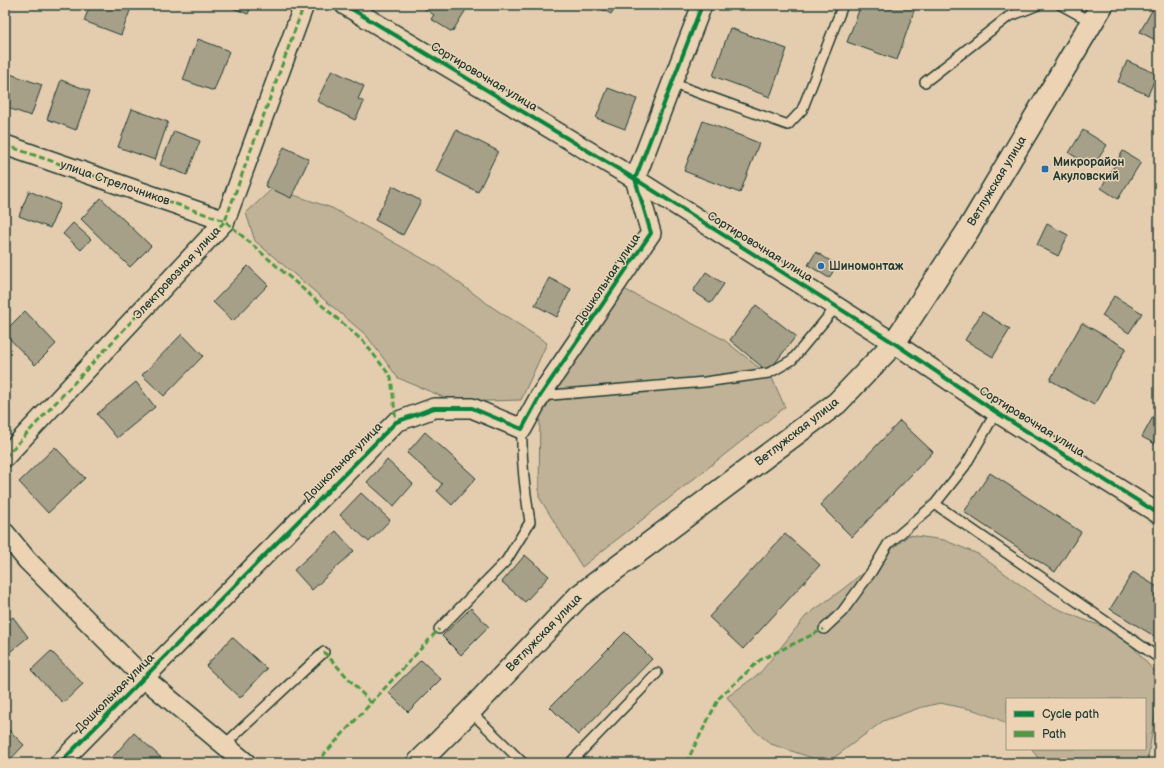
<svg xmlns="http://www.w3.org/2000/svg" width="1164" height="768" viewBox="0 0 1164 768" font-family="'Balsamiq Sans',sans-serif">
<rect width="100%" height="100%" fill="#e3cdae"/>
<filter id="ink" filterUnits="userSpaceOnUse"><feTurbulence type="fractalNoise" baseFrequency=".025" numOctaves="2"/><feDisplacementMap in="SourceGraphic" scale="8" xChannelSelector="R" yChannelSelector="G"/><feConvolveMatrix kernelMatrix="1 2 1 2 8 2 1 2 1" color-interpolation-filters="sRGB"/></filter>
<g filter="url(#ink)">
<!-- green -->
<path fill="#bfb297" stroke="#6f7866" d="M 273,188 L 332,208 L 436,266 L 492,307 L 547,343 L 521,400 L 455,402 L 398,378 L 366,335 L 255,241 L 246,213 Z
M 614,284 L 723,339 L 772,378 L 785,407 L 582,567 L 539,497 L 540,407 Z
M 909,535 L 944,540 L 978,554 L 1047,604 L 1082,619 L 1121,633 L 1159,677 L 1159,704 L 1156,710 L 1147,763 L 1041,763 L 1032,749 L 1145,749 L 1145,699 L 1007,699 L 1007,725 L 998,719 L 974,710 L 940,703 L 919,708 L 883,721 L 827,763 L 771,744 L 748,725 L 727,697 L 760,673 L 806,616 L 843,589 Z"/>
<!-- building -->
<path fill="#a6a089" stroke="#1f3d34" d="M 90,5 L 124,5 L 131,8 L 121,35 L 84,21 Z
M 225,5 L 252,5 L 248,14 Z
M 419,5 L 461,5 L 467,8 L 452,32 L 431,19 L 434,15 Z
M 594,5 L 616,5 L 611,14 Z
M 861,5 L 916,5 L 897,60 L 847,42 Z
M 1155,5 L 1159,5 L 1159,42 L 1140,32 Z
M 730,28 L 787,49 L 770,97 L 713,76 Z
M 198,39 L 229,51 L 214,91 L 183,80 Z
M 1127,61 L 1157,74 L 1148,95 L 1118,82 Z
M 332,70 L 364,86 L 358,99 L 364,102 L 355,120 L 317,101 Z
M 10,74 L 42,85 L 31,116 L 5,107 L 5,90 Z
M 61,80 L 90,91 L 76,130 L 47,119 Z
M 608,88 L 637,99 L 625,129 L 596,118 Z
M 132,109 L 168,122 L 155,160 L 118,147 Z
M 703,121 L 759,143 L 740,193 L 684,171 Z
M 456,130 L 498,151 L 478,192 L 436,171 Z
M 1083,130 L 1107,145 L 1093,167 L 1069,153 Z
M 174,131 L 200,141 L 187,175 L 160,165 Z
M 284,147 L 309,159 L 291,198 L 265,186 Z
M 1123,151 L 1141,162 L 1118,199 L 1101,188 Z
M 393,186 L 421,201 L 403,235 L 375,220 Z
M 29,191 L 60,204 L 50,228 L 19,216 Z
M 101,198 L 151,246 L 130,267 L 81,219 Z
M 73,223 L 91,239 L 81,250 L 63,234 Z
M 1047,224 L 1068,235 L 1058,256 L 1037,245 Z
M 816,252 L 837,265 L 829,278 L 808,265 Z
M 248,266 L 268,285 L 233,321 L 213,302 Z
M 706,272 L 724,284 L 711,303 L 693,291 Z
M 549,278 L 571,289 L 557,317 L 535,305 Z
M 1114,296 L 1142,313 L 1129,333 L 1102,316 Z
M 756,305 L 796,336 L 768,372 L 730,340 Z
M 25,311 L 56,344 L 35,365 L 5,334 L 5,331 Z
M 982,312 L 1010,329 L 993,357 L 965,340 Z
M 1082,323 L 1126,348 L 1094,405 L 1050,380 Z
M 182,334 L 203,356 L 164,396 L 142,375 Z
M 136,382 L 155,407 L 117,438 L 97,414 Z
M 1159,406 L 1159,446 L 1142,437 Z
M 900,421 L 933,452 L 852,537 L 820,505 Z
M 425,432 L 476,478 L 452,505 L 437,491 L 442,484 L 407,453 Z
M 55,447 L 85,478 L 48,513 L 19,482 Z
M 387,460 L 413,484 L 394,506 L 367,482 Z
M 990,473 L 1081,532 L 1055,572 L 964,512 Z
M 361,493 L 390,520 L 369,542 L 340,515 Z
M 336,531 L 354,551 L 312,590 L 294,570 Z
M 785,534 L 820,565 L 743,649 L 709,617 Z
M 525,555 L 549,576 L 525,602 L 502,582 Z
M 1133,572 L 1159,588 L 1159,639 L 1110,609 Z
M 471,608 L 489,627 L 461,655 L 442,636 Z
M 13,617 L 28,637 L 5,656 L 5,623 Z
M 625,632 L 652,659 L 578,735 L 550,707 Z
M 232,637 L 267,669 L 240,698 L 206,666 Z
M 51,651 L 83,684 L 63,703 L 31,670 Z
M 421,660 L 441,679 L 408,712 L 388,692 Z
M 5,726 L 24,745 L 7,763 L 5,760 Z
M 134,733 L 167,763 L 114,763 L 110,760 Z"/>
<g fill="none" stroke-linecap="round" stroke-linejoin="round">
<!-- lane casing -->
<g stroke="#1f3d34" stroke-width="12">
<path id="lane" d="M 1061,5 L 1092,22
M 925,82 L 1008,17 L 1038,5
M 671,83 L 788,125 L 802,110 L 843,5
M 540,396 L 705,382 L 769,373 L 792,360 L 836,307
M 935,504 L 1159,658
M 439,629 L 506,561 L 530,522 C 525,490 521,461 522,429
M 824,629 L 842,612 L 872,571 L 888,544 L 935,504 L 965,466 L 996,412
M 470,711 L 523,763
M 224,745 L 324,652
M 570,763 L 657,673"/>
</g>
<!-- street casing -->
<g stroke="#1f3d34" stroke-width="22">
<path id="street" d="M 345,5 L 635,179 L 894,343 L 996,412 L 1159,514
M 5,145 L 225,221
M 5,457 L 225,221 L 304,5
M 5,533 L 27,560 L 144,678 L 246,763
M 60,763 L 396,422 L 434,408 L 472,408 L 522,429 L 540,396 L 651,233 L 635,179 L 702,5"/>
</g>
<!-- secondary casing -->
<g stroke="#1f3d34" stroke-width="25">
<path id="secondary" d="M 418,763 L 470,711 L 579,596 L 837,403 L 894,343 L 967,232 L 1102,5"/>
</g>
<!-- lane -->
<use href="#lane" stroke="#ebd3b3" stroke-width="9"/>
<!-- street -->
<use href="#street" stroke="#ebd3b3" stroke-width="19"/>
<!-- secondary -->
<use href="#secondary" stroke="#ebd3b3" stroke-width="22"/>
<!-- quiet -->
<path stroke="#4a9a42" stroke-width="3" stroke-dasharray="6 3" stroke-linecap="butt" d="M 5,145 L 225,221 L 364,342 L 391,377 L 396,422
M 5,457 L 225,221 L 304,5
M 324,652 L 372,704
M 316,763 L 439,629
M 686,763 L 719,698 L 760,660 L 824,629"/>
<!-- cycleway casing -->
<g stroke="#ebd3b3" stroke-width="6">
<path id="cycleway" d="M 345,5 L 635,179 L 894,343 L 996,412 L 1159,514
M 60,763 L 396,422 L 434,408 L 472,408 L 522,429 L 540,396 L 651,233 L 635,179 L 702,5"/>
</g>
<!-- cycleway -->
<use href="#cycleway" stroke="#00873e" stroke-width="4"/>
</g>
</g>
<!-- markers -->
<g fill="#1f6fb2" stroke="#ebd3b3" stroke-width="1.5">
<rect x="1041" y="165" width="8" height="8" rx="2"/>
<circle cx="821" cy="266" r="4"/>
</g>
<g text-anchor="middle" dominant-baseline="central" stroke-width="3" stroke-linejoin="round" paint-order="stroke">
<!-- street labels -->
<g font-size="12" fill="#1f3d34" stroke="#ebd3b3">
<text transform="translate(484 77) rotate(31)">Сортировочная улица</text>
<text transform="translate(997 181) rotate(-59)">Ветлужская улица</text>
<text transform="translate(115 183) rotate(19)">улица Стрелочников</text>
<text transform="translate(760 247) rotate(32)">Сортировочная улица</text>
<text transform="translate(177 273) rotate(-47)">Электровозная улица</text>
<text transform="translate(608 279) rotate(-56)">Дошкольная улица</text>
<text transform="translate(1032 422) rotate(32)">Сортировочная улица</text>
<text transform="translate(797 432) rotate(-38)">Ветлужская улица</text>
<text transform="translate(343 462) rotate(-45)">Дошкольная улица</text>
<text transform="translate(544 633) rotate(-46)">Ветлужская улица</text>
<text transform="translate(115 693) rotate(-45)">Дошкольная улица</text>
</g>
<!-- poi labels -->
<g font-size="12" font-weight="bold" fill="#1f3d34" stroke="#ebd3b3" text-anchor="start">
<text x="1053" y="162">Микрорайон<tspan x="1053" dy="14">Акуловский</tspan></text>
<text x="829" y="266">Шиномонтаж</text>
</g>
</g>
<!-- margin -->
<rect width="1164" height="768" fill="none" stroke="#ebd3b3" stroke-width="20"/>
<rect x="10" y="10" width="1144" height="748" fill="none" stroke="#1f3d34" stroke-width="1.5" filter="url(#ink)"/>
<!-- legend -->
<rect x="1006" y="698" width="140" height="52" fill="#ebd3b3" stroke="#999780"/>
<rect x="1014" y="711" width="20" height="6" fill="#00873e" stroke="#999780"/>
<text x="1042" y="718" font-size="12" fill="#1f3d34">Cycle path</text>
<rect x="1014" y="731" width="20" height="6" fill="#4a9a42" stroke="#999780"/>
<text x="1042" y="738" font-size="12" fill="#1f3d34">Path</text>
</svg>
